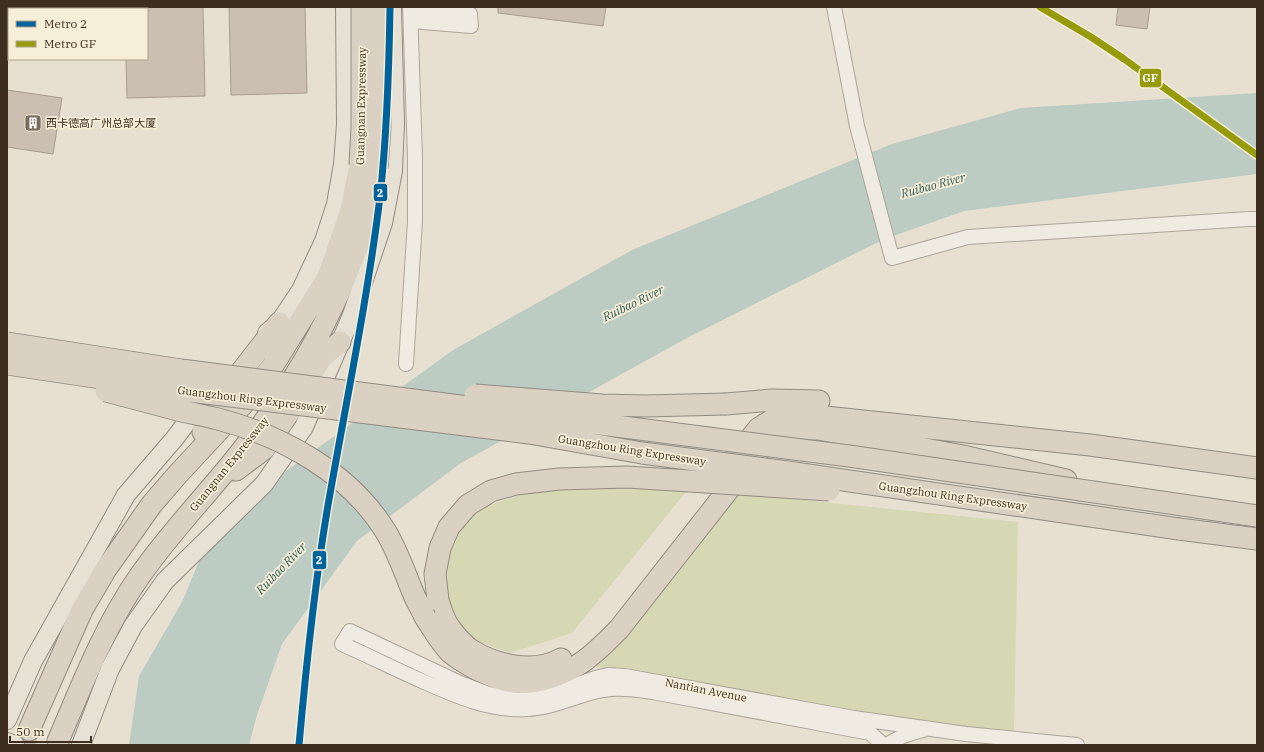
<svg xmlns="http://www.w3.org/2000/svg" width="1264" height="752" viewBox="0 0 1264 752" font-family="'IBM Plex Serif','Noto Sans SC',serif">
<rect width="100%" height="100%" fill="#e7e0d1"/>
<!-- green -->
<path fill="#d6d7b3" d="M 605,485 L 689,488 L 572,633 L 510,653 L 463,636 L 448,610 L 440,574 L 449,538 L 476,509 L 541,489 Z
M 735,493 L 1018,522 L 1014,731 L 969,729 L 596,667 Z"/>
<!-- water -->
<path fill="#bcccc2" d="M 1257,93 L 1257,174 L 964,211 L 882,240 L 685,339 L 461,463 L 357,541 L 282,644 L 257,715 L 249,745 L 129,745 L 139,676 L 182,602 L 200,559 L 282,474 L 453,350 L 632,250 L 892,144 L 1021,108 Z"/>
<!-- building -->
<path fill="#cbbfb2" stroke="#a89c90" d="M 147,7 L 203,7 L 205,96 L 127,98 L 126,59 L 147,59 Z
M 229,7 L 305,7 L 307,93 L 231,95 Z
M 498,7 L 606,7 L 603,26 L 498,13 Z
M 1118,7 L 1150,7 L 1147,29 L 1116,25 Z
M 7,90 L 62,98 L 53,154 L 7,147 Z"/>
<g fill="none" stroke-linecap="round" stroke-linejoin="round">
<!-- highway-tunnel -->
<path stroke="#c5bcae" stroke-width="21" stroke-dasharray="21 10" stroke-linecap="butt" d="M 24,745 L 29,730"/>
<!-- minor casing -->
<g stroke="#ada599" stroke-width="16">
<path id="minor" d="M 834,7 L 857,126 L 892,258 L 968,237 L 1249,219 L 1257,219
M 410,9 L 470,14 L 471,26 L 411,21
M 406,364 L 415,221 L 415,157 L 410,7
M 881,745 L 879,741 L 870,733 L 658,693 C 640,690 621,687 603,690 C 577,695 553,708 527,709 C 489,711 456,696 422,681 C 395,669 369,656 342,644 L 350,631 L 460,683 L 489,694 L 509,697 L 540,695 L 553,693 L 595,678 L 608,675 L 625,676 L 854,718 L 966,734 L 1077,745
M 887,745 C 898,737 910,733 923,730"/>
</g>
<!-- major casing -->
<g stroke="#928b80" stroke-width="20">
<path id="major" d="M 267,333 L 279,323 L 301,290 L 324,241 L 336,204 L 343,164 L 346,124 L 345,7
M 7,720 L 33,661 L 126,495 L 175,438 L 201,403
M 7,742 L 15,745
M 81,745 L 110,669 L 133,626 L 165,581 L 264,484 L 285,454 L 304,427 L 352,315 L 383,223 L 393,171 L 395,123 L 392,7"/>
</g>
<!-- highway casing -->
<g stroke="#928b80" stroke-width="23">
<path id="highway" d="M 726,404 L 772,400 L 819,401
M 203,432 L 231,385 L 279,323
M 737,455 L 759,428 L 774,419 L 797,414 L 1090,445 L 1257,468
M 236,470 L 264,449 L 290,411 L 321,358 L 340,342
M 1179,529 L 1257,539
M 438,600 C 441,609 444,621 450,628 C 455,635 464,645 471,650 C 497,666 534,674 561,659
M 425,617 C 433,629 440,642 450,652 C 458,659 467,664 476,669 C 487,674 501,681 513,682 C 535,685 559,676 578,665 C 593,656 606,642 619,629 L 769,438 L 778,432 L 791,429 L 818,429 L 963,456 L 1066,480
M 29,730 L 82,610 L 106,569 L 152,504 L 178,474 L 244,403 L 272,367 L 328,277 L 350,214 L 360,165
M 58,741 C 82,685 104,627 139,577 C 168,535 204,498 236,458 C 286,397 327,329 354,255 C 358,245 363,234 366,224 C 371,206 373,186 377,168"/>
</g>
<!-- minor -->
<use href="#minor" stroke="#efebe3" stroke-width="14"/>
<!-- major -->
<use href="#major" stroke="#e6e1d4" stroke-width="18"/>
<!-- highway -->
<use href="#highway" stroke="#dad1c2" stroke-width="21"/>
<!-- highway-bridge casing -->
<g stroke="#928b80" stroke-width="23" stroke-linecap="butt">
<path id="highway-bridge" d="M 360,165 L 362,126 L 362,7
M 377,168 L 380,127 L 377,7
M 7,343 L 181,370 L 849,456 L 1257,516
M 7,364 L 181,390 L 529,433 L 642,453 L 788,472 L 1179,529
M 106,391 C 129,397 151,403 174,409 C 188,413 203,415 218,419 C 283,436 350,473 386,532 C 397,550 404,571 412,590 C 415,599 421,608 425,617
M 475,395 L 602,405 L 646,406 L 726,404
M 438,600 L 435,574 L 440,548 L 449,527 L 468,505 L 491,491 L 516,484 L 559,479 L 627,477 L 829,490"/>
</g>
<!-- highway-bridge -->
<use href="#highway-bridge" stroke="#dad1c2" stroke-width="21"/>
<!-- metro-1 casing -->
<g stroke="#f7eed8" stroke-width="10">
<path id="metro-1" d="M 299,745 C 306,667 314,589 327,511 C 345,407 367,303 380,197 C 387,134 389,71 390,7"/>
</g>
<!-- metro-2 casing -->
<g stroke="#f7eed8" stroke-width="10">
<path id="metro-2" d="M 1040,7 L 1091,37 L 1124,59 L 1257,155"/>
</g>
<!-- metro-1 -->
<use href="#metro-1" stroke="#00629b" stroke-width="7"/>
<!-- metro-2 -->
<use href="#metro-2" stroke="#959b0b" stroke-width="7"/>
</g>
<!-- icons -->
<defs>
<g id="building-square" transform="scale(0.9)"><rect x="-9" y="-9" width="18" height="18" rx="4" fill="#786c5e" stroke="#f7eed8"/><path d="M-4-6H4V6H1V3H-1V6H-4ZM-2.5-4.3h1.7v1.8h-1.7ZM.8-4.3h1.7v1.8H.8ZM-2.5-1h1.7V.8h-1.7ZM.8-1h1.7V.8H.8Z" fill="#fff"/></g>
</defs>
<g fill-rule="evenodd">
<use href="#building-square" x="33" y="123"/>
</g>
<g text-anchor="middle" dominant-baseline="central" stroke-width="3.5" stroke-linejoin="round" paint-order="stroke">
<!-- street labels -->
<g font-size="11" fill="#3d2e20" stroke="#f7eed8">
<text transform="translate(361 106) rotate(-89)">Guangnan Expressway</text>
<text transform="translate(252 399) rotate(7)">Guangzhou Ring Expressway</text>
<text transform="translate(632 450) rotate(9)">Guangzhou Ring Expressway</text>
<text transform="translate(229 464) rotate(-51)">Guangnan Expressway</text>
<text transform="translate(953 496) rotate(8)">Guangzhou Ring Expressway</text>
<text transform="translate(706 690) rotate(11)">Nantian Avenue</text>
</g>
<!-- poi labels -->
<g font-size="11" fill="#3d2e20" stroke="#f7eed8" text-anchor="start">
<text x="46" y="123">西卡德高广州总部大厦</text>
</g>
<!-- water labels -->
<g font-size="12" font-style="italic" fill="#2f5d5a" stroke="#f7eed8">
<text transform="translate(933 185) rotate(-15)">Ruibao River</text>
<text transform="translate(633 303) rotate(-26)">Ruibao River</text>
<text transform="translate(281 568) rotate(-46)">Ruibao River</text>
</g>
</g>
<g stroke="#f7eed8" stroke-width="1.5">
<rect x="1139" y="68" width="23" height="20" rx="4" fill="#959b0b"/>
<rect x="373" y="183" width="15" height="19" rx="4" fill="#00629b"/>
<rect x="312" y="550" width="15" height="20" rx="4" fill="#00629b"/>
</g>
<g font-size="11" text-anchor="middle" font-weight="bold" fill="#fff">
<text x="1150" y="82">GF</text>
<text x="380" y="197">2</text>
<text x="319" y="564">2</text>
</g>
<!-- border -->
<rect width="1264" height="752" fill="none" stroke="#3d2e20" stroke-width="16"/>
<!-- legend -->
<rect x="8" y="8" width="140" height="52" fill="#f7eed8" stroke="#ada18e"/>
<rect x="16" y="21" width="20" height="6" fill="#00629b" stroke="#ada18e"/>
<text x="44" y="28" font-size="12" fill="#3d2e20">Metro 2</text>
<rect x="16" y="41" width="20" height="6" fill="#959b0b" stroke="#ada18e"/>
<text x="44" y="48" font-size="12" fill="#3d2e20">Metro GF</text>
<!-- scale -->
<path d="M10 736v6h81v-6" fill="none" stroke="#3d2e20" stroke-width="2"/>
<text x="16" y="736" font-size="12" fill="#3d2e20" stroke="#f7eed8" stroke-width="3" paint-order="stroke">50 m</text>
</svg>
